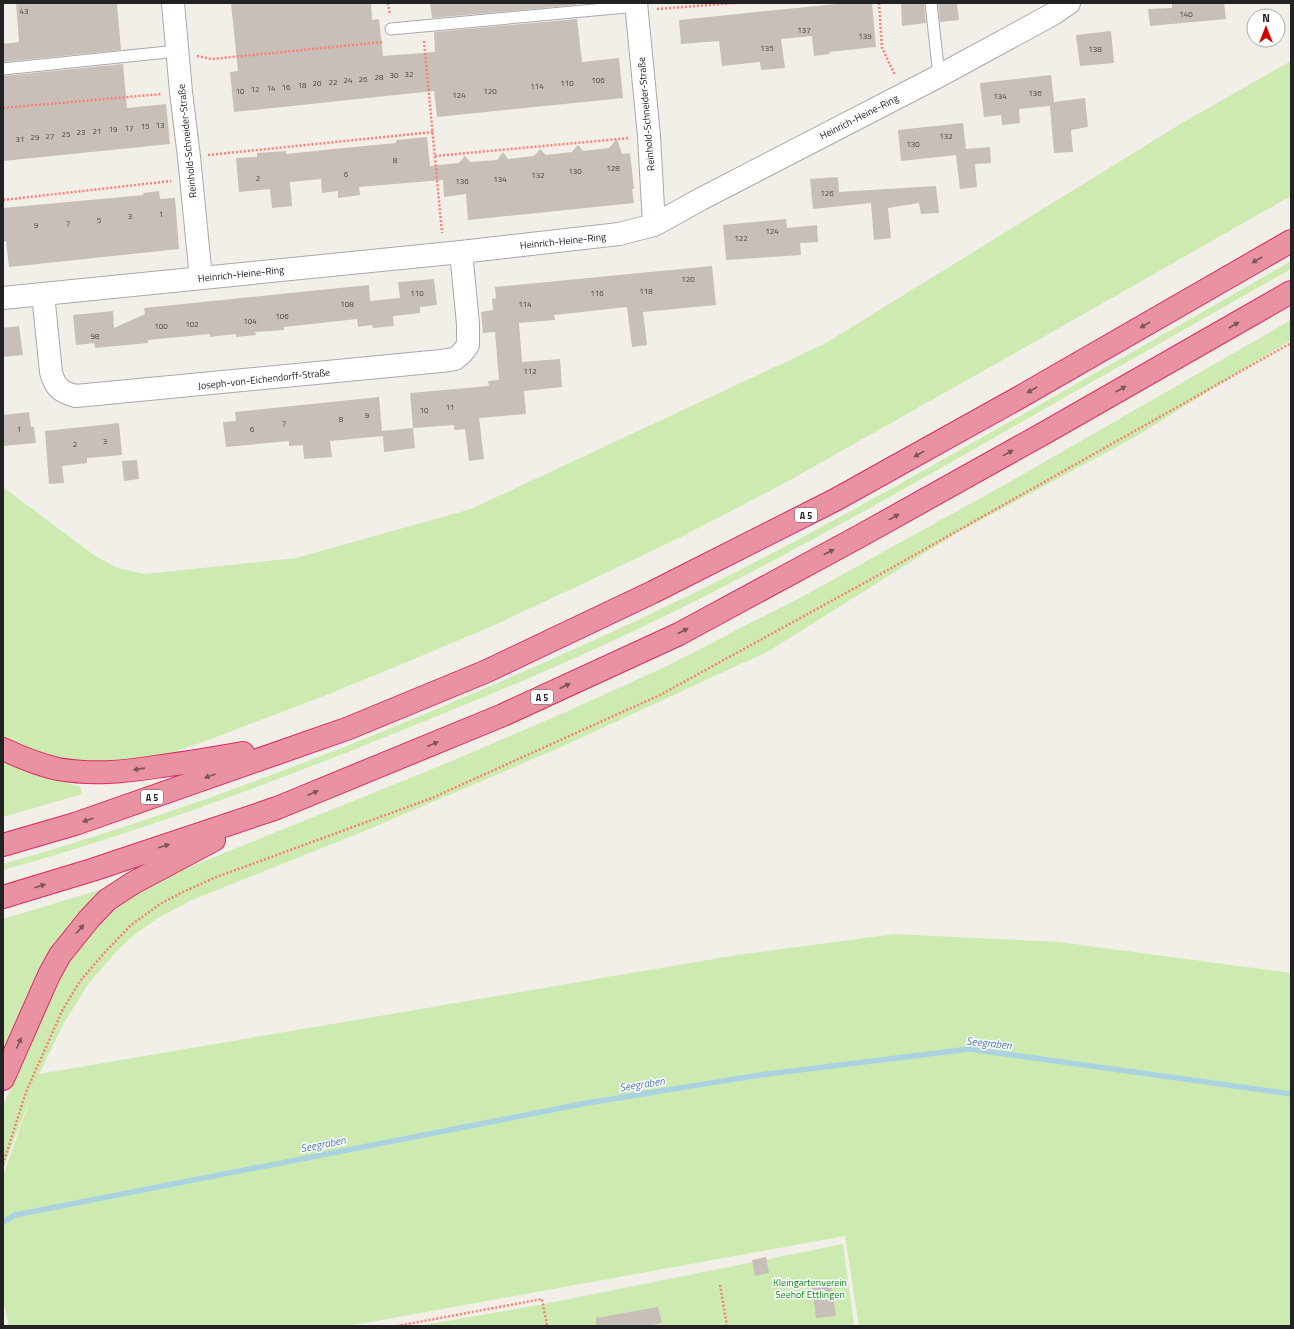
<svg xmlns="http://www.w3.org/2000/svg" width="1294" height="1329" viewBox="0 0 1294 1329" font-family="'Titillium Web',sans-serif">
<rect width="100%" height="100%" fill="#f2efe9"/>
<!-- grass -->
<path fill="#cdebb0" d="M 1291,61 L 1291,196 L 1045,336 L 783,484 L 681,537 L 591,580 L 490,627 L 402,664 L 324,696 L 203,742 L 159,757 L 127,764 L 67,761 L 40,754 L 18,745 L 3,738 L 3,487 L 94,555 L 117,568 L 145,574 L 296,558 L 471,509 L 826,343 L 1182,123 Z
M 1291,261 L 1291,269 C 1198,322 1104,375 1011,428 C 882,502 753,575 619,638 C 546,672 470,703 395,733 C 267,785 136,833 3,870 L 3,864 C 166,817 325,758 481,690 C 562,655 643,619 722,579 C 820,530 915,475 1011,421 C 1104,368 1198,315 1291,261 Z
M 1291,320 L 1291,340 L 1135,437 L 955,534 L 769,651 L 559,748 L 367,830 L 192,900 L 158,918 L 134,935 L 122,946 L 109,960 L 89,983 L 64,1023 L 39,1074 L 737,955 L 894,934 L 1059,942 L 1291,973 L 1291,1326 L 859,1326 L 845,1236 L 349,1326 L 9,1326 L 3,1300 L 3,1176 L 35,1085 L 3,1169 L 3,1106 L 56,983 L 71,958 L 89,933 L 115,907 L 162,878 L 440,766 L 559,715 L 667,666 L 807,594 L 1006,484 Z
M 3,759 L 14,764 L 80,787 L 82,794 L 3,817 Z
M 106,889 L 3,1055 L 3,919 L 99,890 Z
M 843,1244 L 854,1326 L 418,1326 L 544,1304 Z"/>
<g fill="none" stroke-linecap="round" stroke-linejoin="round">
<!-- stream -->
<path stroke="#aad3df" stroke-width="5.5" d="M 3,1222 L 15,1215 L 587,1103 L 760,1075 L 969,1049 L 1291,1094"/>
</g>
<!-- building -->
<path fill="#c7bfb8" d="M 16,3 L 117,3 L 121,50 L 3,62 L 3,44 L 19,42 Z
M 231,3 L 371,3 L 372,20 L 379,19 L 383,56 L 435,52 L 434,32 L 577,19 L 582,62 L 619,58 L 623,98 L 437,117 L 434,91 L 234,112 L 230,72 L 238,71 Z
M 430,3 L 575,3 L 576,5 L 432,18 Z
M 846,3 L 872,3 L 876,47 L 829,52 L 830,54 L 814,56 L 812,36 L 781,39 L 785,68 L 761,70 L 760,62 L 722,66 L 719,41 L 681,44 L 679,20 Z
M 901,3 L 924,3 L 926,23 L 902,26 Z
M 938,3 L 957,3 L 959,20 L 940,22 Z
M 1172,3 L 1224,3 L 1226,19 L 1150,26 L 1148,9 L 1172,8 Z
M 1111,31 L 1114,63 L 1080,66 L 1076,35 Z
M 123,64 L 127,108 L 166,104 L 170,144 L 3,161 L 3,76 Z
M 1051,75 L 1054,102 L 1085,98 L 1088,127 L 1071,130 L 1073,152 L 1054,153 L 1050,106 L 1019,109 L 1020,123 L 1002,125 L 1001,115 L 984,117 L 980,83 Z
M 963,123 L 966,149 L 990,147 L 991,163 L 975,164 L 977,187 L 960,189 L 956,155 L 901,161 L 898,130 Z
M 427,137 L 430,166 L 459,163 L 465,156 L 470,162 L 497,160 L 503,152 L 508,159 L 534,156 L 540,149 L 546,155 L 572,152 L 578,145 L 583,151 L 609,148 L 617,139 L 622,154 L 630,153 L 634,189 L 632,189 L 634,203 L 468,220 L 466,194 L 444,197 L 443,180 L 359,187 L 360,195 L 338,198 L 338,191 L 322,193 L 321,179 L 290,182 L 292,206 L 272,208 L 270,189 L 239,192 L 236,158 L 257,157 L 257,153 L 286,151 L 286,154 L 334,149 L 396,143 L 396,140 Z
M 838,177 L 839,192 L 936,186 L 939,213 L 921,214 L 919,203 L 888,208 L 891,238 L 874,240 L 871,203 L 813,209 L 810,179 Z
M 159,191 L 160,199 L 175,198 L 179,249 L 9,267 L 6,241 L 3,241 L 3,208 L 144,195 L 143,193 Z
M 786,219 L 787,228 L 817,225 L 818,242 L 800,243 L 801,255 L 726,260 L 723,225 Z
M 712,266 L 716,305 L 643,312 L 647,345 L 632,347 L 627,307 L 554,315 L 555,320 L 519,323 L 522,362 L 560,359 L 562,387 L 524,391 L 526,414 L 479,418 L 484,459 L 469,461 L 465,429 L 454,430 L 454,425 L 413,428 L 410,393 L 489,386 L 488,381 L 499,380 L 495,332 L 483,333 L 481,312 L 493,310 L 492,299 L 496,298 L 495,287 Z
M 434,279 L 437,305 L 420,307 L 420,313 L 393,316 L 394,326 L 373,328 L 372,325 L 358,327 L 357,319 L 284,327 L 284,330 L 255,332 L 256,335 L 236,337 L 236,334 L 210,337 L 210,334 L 148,340 L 148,343 L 95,348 L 94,343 L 76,345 L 73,315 L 113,311 L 114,328 L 145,314 L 144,308 L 369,285 L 370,301 L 400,298 L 398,282 Z
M 19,326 L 23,355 L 3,357 L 3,328 Z
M 379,397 L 382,431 L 413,428 L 415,448 L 384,452 L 383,436 L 330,441 L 332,457 L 304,459 L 303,445 L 289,446 L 289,441 L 226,447 L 223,422 L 236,421 L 235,412 Z
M 29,412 L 31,427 L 34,427 L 36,443 L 3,446 L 3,415 Z
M 119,423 L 122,455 L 87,458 L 87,463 L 62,466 L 64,483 L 49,484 L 45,431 Z
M 137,460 L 139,479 L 124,481 L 122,461 Z
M 766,1257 L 769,1273 L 755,1276 L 752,1260 Z
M 831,1283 L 836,1316 L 816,1318 L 812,1285 Z
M 658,1307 L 662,1323 L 645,1326 L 596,1326 L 596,1318 Z"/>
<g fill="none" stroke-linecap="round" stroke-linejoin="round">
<!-- service casing -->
<g stroke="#a9a9a9" stroke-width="13">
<path id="service" d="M 931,3 L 939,76
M 391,29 L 637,6
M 3,69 L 177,51"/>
</g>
<!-- minor casing -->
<g stroke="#a9a9a9" stroke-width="24">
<path id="minor" d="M 173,3 L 181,92 L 189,157 L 201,278
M 636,3 L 649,136 L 654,225
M 43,294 L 51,372 C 55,387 60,392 76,396 L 441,361 L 455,359 L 462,353 L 468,345 L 468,324 L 461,252
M 3,298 L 461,252 L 619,234 L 654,225 L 701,199 L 939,76 L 1053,14 L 1069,3"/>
</g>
<!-- motorway casing -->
<g stroke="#dc2a67" stroke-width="24">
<path id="motorway" d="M 3,749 C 20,757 39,765 58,769 C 92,775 122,772 155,767 C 185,763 214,758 243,753
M 3,845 L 75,824 L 349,728 L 487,671 L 653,592 L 835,500 L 1020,397 L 1291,241
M 3,897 L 92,870 L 277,808 L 503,715 L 679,634 L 860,536 L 1048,431 L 1291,292
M 3,1079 L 49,975 L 60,955 L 89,919 L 107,900 L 133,883 L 214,840"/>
</g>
<!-- path -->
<path stroke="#fa8072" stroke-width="2.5" stroke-dasharray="2 2" stroke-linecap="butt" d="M 388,3 L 390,15
M 879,3 L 882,48 L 895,75
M 657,9 L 735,3
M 424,41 L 442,233
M 197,56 L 212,59 L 383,42
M 3,108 L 162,94
M 208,155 L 433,132
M 435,156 L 630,138
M 3,200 L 171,181
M 3,1164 L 26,1092 L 62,1011 L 80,981 L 106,951 L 131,925 L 160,904 L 181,893 L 214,878 L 432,798 L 660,695 L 886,571 L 1291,343
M 720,1285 L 727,1326
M 397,1326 L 542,1299 L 547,1326"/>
<!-- service -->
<use href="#service" stroke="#fff" stroke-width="11"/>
<!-- minor -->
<use href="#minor" stroke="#fff" stroke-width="22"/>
<!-- motorway -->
<use href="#motorway" stroke="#e892a2" stroke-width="22"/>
</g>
<!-- one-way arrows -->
<defs><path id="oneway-solid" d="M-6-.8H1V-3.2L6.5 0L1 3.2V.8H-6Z"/></defs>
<g fill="#7b545c">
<use href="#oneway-solid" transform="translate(1257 260) rotate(150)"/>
<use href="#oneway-solid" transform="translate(1145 325) rotate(150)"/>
<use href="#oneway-solid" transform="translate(1234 325) rotate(-30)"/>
<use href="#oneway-solid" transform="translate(1121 389) rotate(-30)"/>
<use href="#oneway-solid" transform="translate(1032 390) rotate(150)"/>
<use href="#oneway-solid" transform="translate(1008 453) rotate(-29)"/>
<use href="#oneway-solid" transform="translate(919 454) rotate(151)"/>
<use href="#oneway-solid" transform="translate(894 517) rotate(-29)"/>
<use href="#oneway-solid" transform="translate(829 552) rotate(-28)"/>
<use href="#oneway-solid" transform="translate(683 631) rotate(-28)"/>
<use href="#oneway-solid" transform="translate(565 686) rotate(-25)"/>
<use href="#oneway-solid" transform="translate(433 744) rotate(-22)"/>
<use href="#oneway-solid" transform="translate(139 769) rotate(172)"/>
<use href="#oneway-solid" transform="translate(210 776) rotate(160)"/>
<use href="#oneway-solid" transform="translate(313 793) rotate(-22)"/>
<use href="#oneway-solid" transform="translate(88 820) rotate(160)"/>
<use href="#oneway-solid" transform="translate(164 846) rotate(-18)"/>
<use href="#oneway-solid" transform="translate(40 886) rotate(-17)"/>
<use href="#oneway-solid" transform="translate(80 929) rotate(-50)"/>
<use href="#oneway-solid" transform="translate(19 1043) rotate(-66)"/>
</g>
<g text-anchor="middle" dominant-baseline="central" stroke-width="3" stroke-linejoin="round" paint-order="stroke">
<!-- number labels -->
<g font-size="8" fill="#4b4948">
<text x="24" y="11">43</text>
<text x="1186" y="14">140</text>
<text x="804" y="30">137</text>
<text x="865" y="36">139</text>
<text x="767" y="48">135</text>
<text x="1095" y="49">138</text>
<text x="409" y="74">32</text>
<text x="394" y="75">30</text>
<text x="379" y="77">28</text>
<text x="363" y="79">26</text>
<text x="348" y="80">24</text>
<text x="598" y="80">106</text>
<text x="333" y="82">22</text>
<text x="317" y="83">20</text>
<text x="567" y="83">110</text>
<text x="302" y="85">18</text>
<text x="537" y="86">114</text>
<text x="286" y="87">16</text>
<text x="271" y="88">14</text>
<text x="255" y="89">12</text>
<text x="240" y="91">10</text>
<text x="490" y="91">120</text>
<text x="1035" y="93">136</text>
<text x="459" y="95">124</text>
<text x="1000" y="96">134</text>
<text x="160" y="125">13</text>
<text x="145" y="126">15</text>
<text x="129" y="128">17</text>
<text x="113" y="129">19</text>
<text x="97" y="131">21</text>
<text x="81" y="132">23</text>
<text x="66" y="134">25</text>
<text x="50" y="136">27</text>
<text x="946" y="136">132</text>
<text x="35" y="137">29</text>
<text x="20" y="139">31</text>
<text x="913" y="144">130</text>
<text x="395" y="160">8</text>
<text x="613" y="168">128</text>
<text x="575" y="171">130</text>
<text x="346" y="174">6</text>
<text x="538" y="175">132</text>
<text x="258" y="178">2</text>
<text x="500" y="179">134</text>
<text x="462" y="181">136</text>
<text x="827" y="193">126</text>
<text x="161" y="214">1</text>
<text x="130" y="216">3</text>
<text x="99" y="220">5</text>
<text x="68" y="223">7</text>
<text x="36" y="225">9</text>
<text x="772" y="231">124</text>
<text x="741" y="238">122</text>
<text x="688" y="279">120</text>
<text x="646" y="291">118</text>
<text x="417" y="293">110</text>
<text x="597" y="293">116</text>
<text x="347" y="304">108</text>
<text x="525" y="304">114</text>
<text x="282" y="316">106</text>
<text x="250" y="321">104</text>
<text x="192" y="324">102</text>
<text x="161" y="326">100</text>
<text x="95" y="336">98</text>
<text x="530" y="371">112</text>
<text x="450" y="407">11</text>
<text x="424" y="410">10</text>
<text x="367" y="415">9</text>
<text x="341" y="419">8</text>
<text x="284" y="423">7</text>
<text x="19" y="429">1</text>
<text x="252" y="429">6</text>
<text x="105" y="441">3</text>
<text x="75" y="444">2</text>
</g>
<!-- shield labels -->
<g fill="#fff" stroke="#646464" stroke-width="1">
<rect x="795" y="508" width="22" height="14" rx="3"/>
<rect x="531" y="690" width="22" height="14" rx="3"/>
<rect x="141" y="790" width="22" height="14" rx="3"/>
</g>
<g font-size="9" font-weight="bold" fill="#222">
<text x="806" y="515">A 5</text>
<text x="542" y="697">A 5</text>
<text x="152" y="797">A 5</text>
</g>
<!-- street labels -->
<g font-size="10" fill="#222" stroke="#fff">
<text transform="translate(646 114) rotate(-95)">Reinhold-Schneider-Straße</text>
<text transform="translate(859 117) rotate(-27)">Heinrich-Heine-Ring</text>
<text transform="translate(187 141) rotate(-96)">Reinhold-Schneider-Straße</text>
<text transform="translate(563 241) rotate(-6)">Heinrich-Heine-Ring</text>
<text transform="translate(241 274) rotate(-6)">Heinrich-Heine-Ring</text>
<text transform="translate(264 379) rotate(-6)">Joseph-von-Eichendorff-Straße</text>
</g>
<!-- park labels -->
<g font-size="10" fill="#0c8416" stroke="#fff">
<text x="810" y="1282">Kleingartenverein<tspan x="810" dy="12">Seehof Ettlingen</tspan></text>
</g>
<!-- water labels -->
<g font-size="11" font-style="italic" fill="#4a7aab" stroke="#fff">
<text transform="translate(989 1043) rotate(6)">Seegraben</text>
<text transform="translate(642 1084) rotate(-9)">Seegraben</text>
<text transform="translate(323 1144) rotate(-11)">Seegraben</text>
</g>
</g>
<!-- border -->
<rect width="1294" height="1329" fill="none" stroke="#222222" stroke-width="8"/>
<!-- north arrow -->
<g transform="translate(1266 28)"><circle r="19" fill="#ffffff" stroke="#a7a7a7"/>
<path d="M0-3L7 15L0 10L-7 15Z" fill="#d40000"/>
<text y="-6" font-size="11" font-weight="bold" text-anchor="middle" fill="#222222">N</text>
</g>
</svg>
